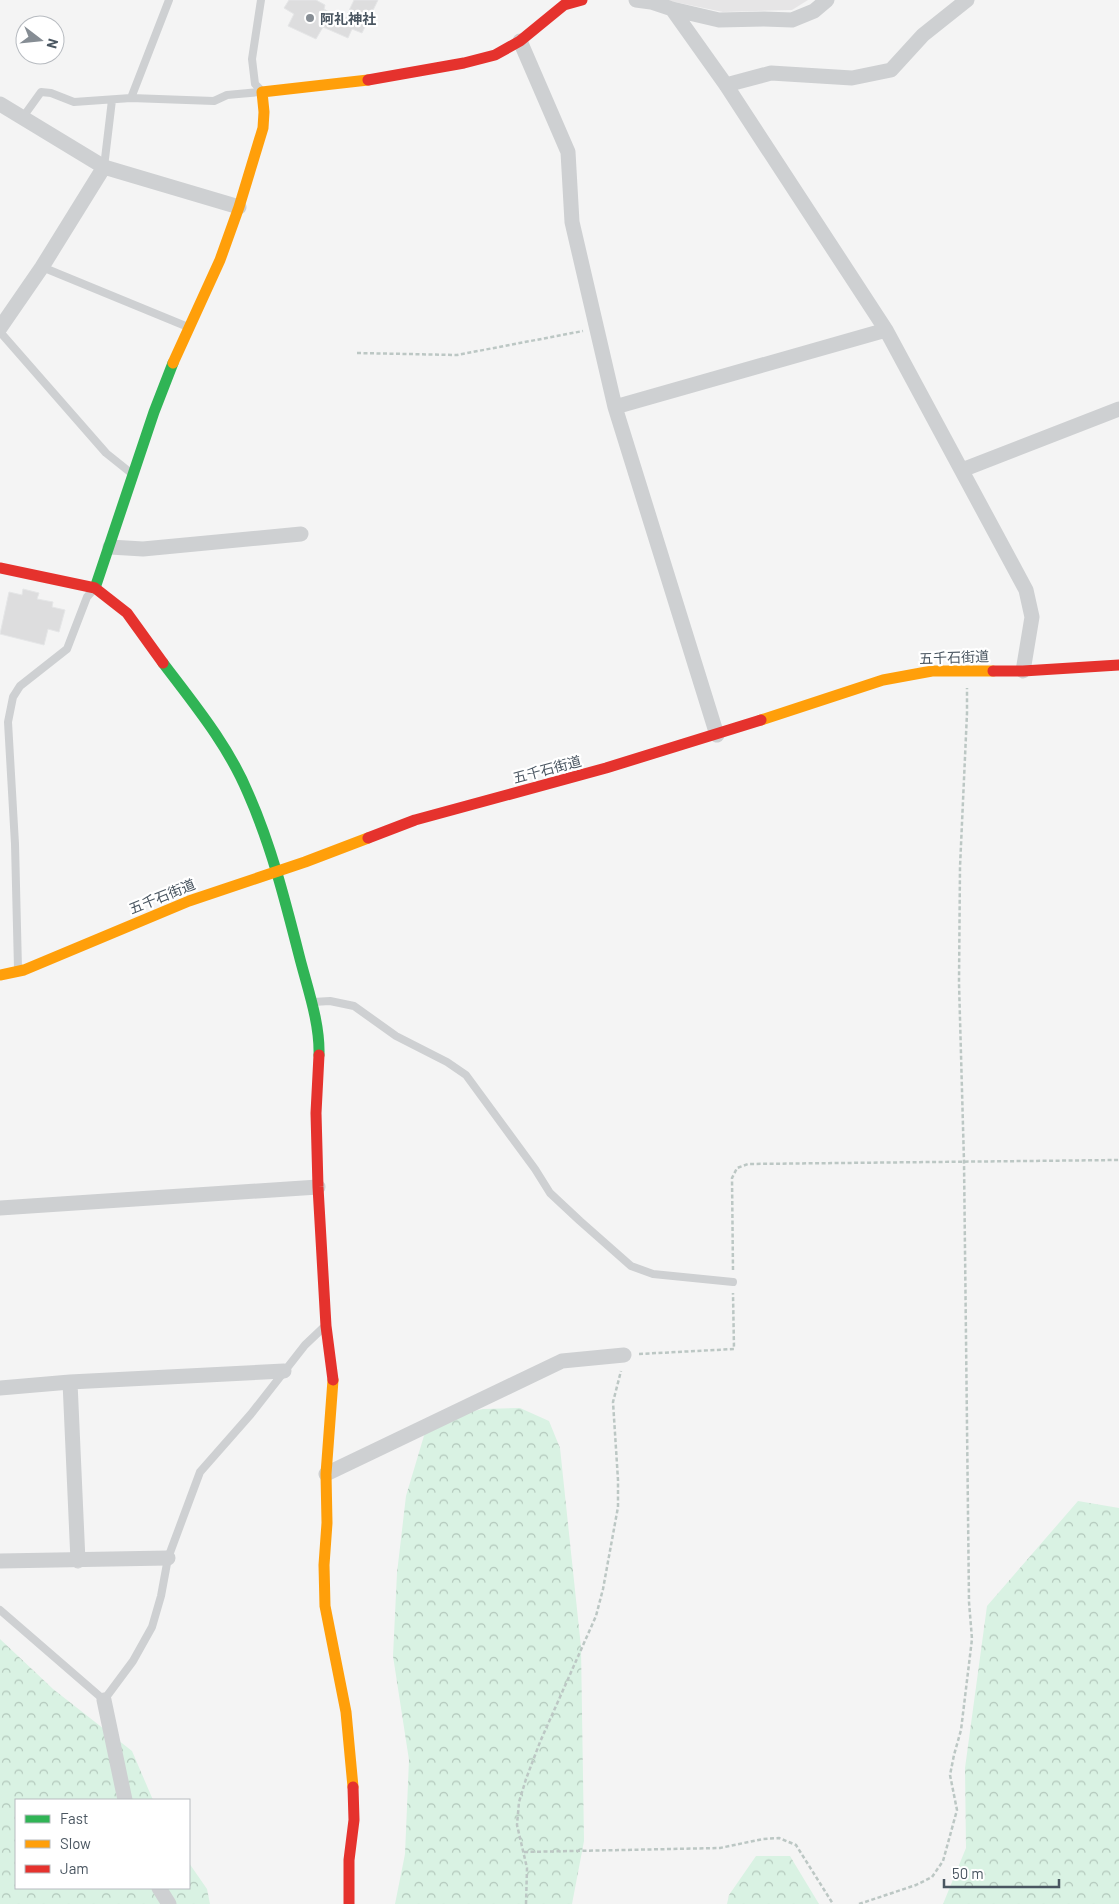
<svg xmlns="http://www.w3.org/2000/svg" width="1119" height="1904" viewBox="0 0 1119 1904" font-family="Barlow,'Noto Sans JP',sans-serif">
<defs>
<pattern id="forest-crowns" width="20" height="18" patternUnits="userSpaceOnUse" patternTransform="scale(1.25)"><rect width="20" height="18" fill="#d9f2e3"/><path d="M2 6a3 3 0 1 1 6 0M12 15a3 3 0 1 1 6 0" fill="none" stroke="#b2c7bb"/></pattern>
</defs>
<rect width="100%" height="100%" fill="#f4f4f4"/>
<!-- education -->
<path fill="#e6e5e6" d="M 665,0 L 808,0 L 792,10 L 723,12 Z"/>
<!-- forest -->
<path fill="url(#forest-crowns)" d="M 520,1408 L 549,1421 L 560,1448 L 581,1647 L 584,1841 L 572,1904 L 395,1904 L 405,1854 L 409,1760 L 393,1656 L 397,1573 L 406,1496 L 426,1429 L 451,1416 L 483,1409 Z
M 1078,1501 L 1119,1508 L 1119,1904 L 943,1904 L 966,1848 L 965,1768 L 987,1606 Z
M 0,1639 L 53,1689 L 132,1751 L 153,1800 L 16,1800 L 16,1888 L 189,1888 L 189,1863 L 207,1889 L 210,1904 L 0,1904 Z
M 756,1856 L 790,1856 L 819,1904 L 727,1904 L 729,1895 Z"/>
<!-- building -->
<path fill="#ddddde" stroke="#e5e6e7" d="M 289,0 L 316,0 L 325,5 L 324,9 L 344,21 L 354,0 L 378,0 L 362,33 L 352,29 L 348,38 L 323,27 L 316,39 L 288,26 L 294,14 L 284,8 Z
M 23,589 L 39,593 L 37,599 L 53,602 L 52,607 L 65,610 L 59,632 L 48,629 L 44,645 L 0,634 L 9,592 L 22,595 Z"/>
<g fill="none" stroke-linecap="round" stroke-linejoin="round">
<!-- path -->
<path stroke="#bcc7c4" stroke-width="2.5" stroke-dasharray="4 2.5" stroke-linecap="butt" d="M 357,353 L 457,355 L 583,331
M 733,1270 L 732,1178 L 737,1168 L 748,1164 L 1119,1160
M 639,1354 L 734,1349 L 733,1293
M 524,1852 L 720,1848 L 763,1839 L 779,1838 L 796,1845 L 833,1904
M 526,1904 L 527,1868 L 517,1825 L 519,1802 L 526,1779 L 540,1742 L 596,1616 L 603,1589 L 618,1507 L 618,1480 L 613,1402 L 621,1371
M 859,1904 L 916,1885 L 932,1877 L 943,1861 L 957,1810 L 950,1775 L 954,1755 L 961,1730 L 972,1639 L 969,1602 L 964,1162 L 959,983 L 960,867 L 967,713 L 967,688"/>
<!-- lane -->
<path stroke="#ced0d2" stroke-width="8" d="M 169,0 L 131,98 L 214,101 L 227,95 L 260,92
M 261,90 L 255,84 L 252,59 L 261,0
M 23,117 L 41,92 L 51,93 L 74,102 L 131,98
M 104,167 L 112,100
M 42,267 L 188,327
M 0,332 L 106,453 L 131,473
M 18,969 L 15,844 L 8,722 L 13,697 L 20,686 L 67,649 L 87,597 L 94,589
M 313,1002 L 330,1001 L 354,1006 L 396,1036 L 447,1062 L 466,1075 L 535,1169 L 550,1193 L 580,1221 L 631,1266 L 653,1274 L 733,1282
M 0,1610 L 104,1700 L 133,1661 L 152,1627 L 161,1596 L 168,1558 L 200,1472 L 251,1414 L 305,1345 L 324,1327"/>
<!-- street -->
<path stroke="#ced0d2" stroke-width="15" d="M 636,0 L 651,2 L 672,9 L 719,20 L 764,19 L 792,20 L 814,11 L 827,0
M 672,9 L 726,85 L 886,330 L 1026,590 L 1032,617 L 1023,671
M 520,41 L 568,152 L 572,222 L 615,407 L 717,735
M 726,85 L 771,73 L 852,78 L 891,70 L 923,35 L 967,0
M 0,104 L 104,167 L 239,207
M 0,328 L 42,267 L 104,167
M 615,407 L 886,330
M 962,470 L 1119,409
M 110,547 L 143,549 L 301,534
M 0,1208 L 318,1187
M 70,1382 L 78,1561
M 0,1388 L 70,1382 L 284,1371
M 326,1474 L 562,1361 L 624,1355
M 0,1561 L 168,1558
M 104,1700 L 125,1800
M 159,1888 L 169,1904"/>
<!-- fast -->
<path stroke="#30b455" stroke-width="11" d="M 95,588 L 154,412 L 173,363
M 163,663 C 194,704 228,745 248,793 C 271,845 285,900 299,955 C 307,987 320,1022 319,1055"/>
<!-- slow -->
<path stroke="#ff9f0a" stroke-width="11" d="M 173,363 L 220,260 L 239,207 L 263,128 L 264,112 L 262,92 L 368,80
M 761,720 L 883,680 L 932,671 L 993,671
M 0,975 L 24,970 L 189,901 L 305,862 L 368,838
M 333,1380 L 326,1474 L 327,1523 L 324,1565 L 325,1606 L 346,1712 L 353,1787"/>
<!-- jam -->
<path stroke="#e5322d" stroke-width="11" d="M 368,80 L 464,63 L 495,55 L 520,41 L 564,5 L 582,0
M 0,568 L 95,588 L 127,613 L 163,663
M 993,671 L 1023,671 L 1119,665
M 368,838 L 415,820 L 606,768 L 761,720
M 319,1055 L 316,1113 L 318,1187 L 326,1326 L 333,1380
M 349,1904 L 349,1860 L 354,1820 L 353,1787"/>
</g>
<!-- markers -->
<circle fill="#868d94" stroke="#fff" stroke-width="2" cx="310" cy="18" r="5"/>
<g text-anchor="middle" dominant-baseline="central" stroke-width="4.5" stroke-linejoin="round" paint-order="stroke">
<!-- poi labels -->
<g font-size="14" font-weight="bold" fill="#4a5661" stroke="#fff" text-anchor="start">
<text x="320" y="18">阿礼神社</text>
</g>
<!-- street labels -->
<g font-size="14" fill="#4a5661" stroke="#fff">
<text transform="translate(954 657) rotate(-2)">五千石街道</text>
<text transform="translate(547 769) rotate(-15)">五千石街道</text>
<text transform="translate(162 896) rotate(-22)">五千石街道</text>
</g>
</g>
<!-- legend -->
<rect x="15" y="1799" width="175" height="90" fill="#ffffff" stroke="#b7bbc0"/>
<rect x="25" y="1815" width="25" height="8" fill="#30b455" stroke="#b7bbc0"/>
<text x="60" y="1824" font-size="15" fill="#4a5661">Fast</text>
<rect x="25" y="1840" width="25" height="8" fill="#ff9f0a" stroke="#b7bbc0"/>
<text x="60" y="1849" font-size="15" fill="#4a5661">Slow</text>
<rect x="25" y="1865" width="25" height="8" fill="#e5322d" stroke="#b7bbc0"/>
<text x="60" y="1874" font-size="15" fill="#4a5661">Jam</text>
<!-- north arrow -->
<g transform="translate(40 40) rotate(106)"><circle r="24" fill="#ffffff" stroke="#b7bbc0"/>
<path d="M0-4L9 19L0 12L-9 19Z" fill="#868d94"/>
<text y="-8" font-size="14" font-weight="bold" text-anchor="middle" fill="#4a5661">N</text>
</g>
<!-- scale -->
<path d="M944 1879v8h115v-8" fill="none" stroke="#4a5661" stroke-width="2.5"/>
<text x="952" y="1879" font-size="15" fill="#4a5661" stroke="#ffffff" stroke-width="4" paint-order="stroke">50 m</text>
</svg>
